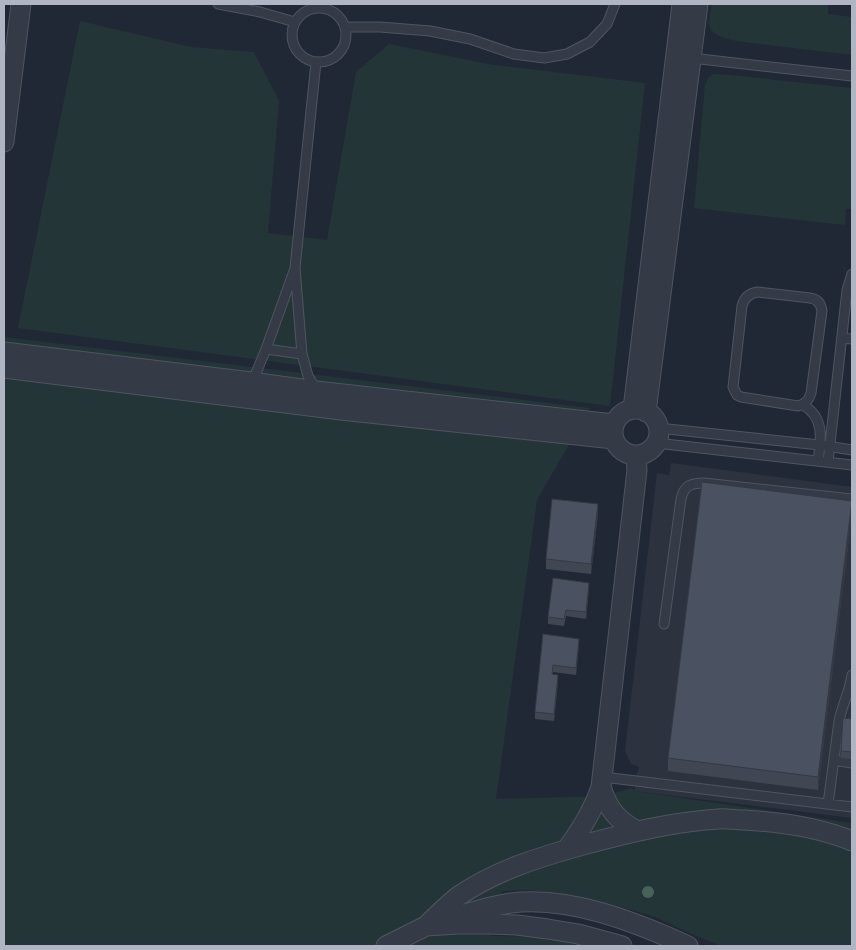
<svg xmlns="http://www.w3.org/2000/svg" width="856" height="950" viewBox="0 0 856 950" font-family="'Sofia Sans Condensed',sans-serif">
<rect width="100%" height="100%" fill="#212835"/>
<!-- airport -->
<path fill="#2c333f" d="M 671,463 L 852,487 L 852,818 L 635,791 L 635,781 L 639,767 L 631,764 L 625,751 L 657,473 L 669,475 Z"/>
<!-- green -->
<path fill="#243537" d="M 712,4 L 828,4 L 828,14 L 852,17 L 852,55 L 736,41 C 726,38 711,36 709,24 C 708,18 711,10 712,4 Z
M 80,21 L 191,47 L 254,52 L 279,101 L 268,233 L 327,240 L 356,72 L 389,44 L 488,64 L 645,83 L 610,406 L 18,328 Z
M 714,74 L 730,75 L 852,88 L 852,209 L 846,209 L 845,225 L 694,208 L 705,84 L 709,77 Z
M 4,337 L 590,408 L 537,500 L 496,799 L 604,796 L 632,788 L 635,791 L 852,823 L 852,946 L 722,946 L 694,935 L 653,916 L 598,901 L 530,890 L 502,891 L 491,936 L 547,937 L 591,946 L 4,946 Z"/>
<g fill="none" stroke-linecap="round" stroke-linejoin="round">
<!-- lane casing -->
<g stroke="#4f5560" stroke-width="11">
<path id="lane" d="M 218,4 L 260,12 L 295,22
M292 35a27 27 0 1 1 54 0a27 27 0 1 1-54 0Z
M 346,27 L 380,27 L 430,31 L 470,39 L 514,54 L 544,58 L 567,54 L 590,42 L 607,24 L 615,4
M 691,58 L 852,76
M 758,292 L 810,298 C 817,299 821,303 822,311 L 811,393 C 809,400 806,404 798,406 L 741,397 L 737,395 L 733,387 L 742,306 C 744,298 749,293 758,292 Z
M 842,338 L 852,339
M 266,349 L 302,354
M 251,382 L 256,373 L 266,349 L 294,271
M 316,390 L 308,376 L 302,354 L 295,268 L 316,62
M 803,405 C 825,417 821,440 818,461
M 658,428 L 820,445 L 852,450
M 656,443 L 852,465
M 828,462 L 847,290 L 852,274
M 664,624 L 681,499 C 684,486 690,483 704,483 L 852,499
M 834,760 L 852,763
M 603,777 L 852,807
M 828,804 L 839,721 C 842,705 850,691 852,675"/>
</g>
<!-- street casing -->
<g stroke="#4f5560" stroke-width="21">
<path id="street" d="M 4,142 L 21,4
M 4,352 L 251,382 L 316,391 L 614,424
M 4,368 L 341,410 L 614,439
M 633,409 L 682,4
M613 432a23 23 0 1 1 46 0a23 23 0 1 1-46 0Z
M 646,412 L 698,4
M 601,787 C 608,809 617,820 637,831
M 566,850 C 581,830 593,811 601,787 L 637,470 L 636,455
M 430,925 C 457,917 484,907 511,903 C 570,896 636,922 688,946
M 426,926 C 437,915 448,904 460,895 C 497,870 540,857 583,845 C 627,833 672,822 718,819 C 726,818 735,820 744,820 C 780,822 818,827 852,841
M 386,946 L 426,926 L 457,924 L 487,924 L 517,925 L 548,929 L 578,934 L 622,946"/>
</g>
<!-- lane -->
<use href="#lane" stroke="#353b46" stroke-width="9"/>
<!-- street -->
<use href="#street" stroke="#353b46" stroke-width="19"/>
</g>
<!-- trees -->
<circle fill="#496258" cx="648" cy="892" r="6"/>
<!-- wall -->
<path fill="#404753" d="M 598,514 L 591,574 L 546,569 L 546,559 Z
M 852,514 L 818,790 L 668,771 L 668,758 Z
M 589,589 L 586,619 L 566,616 L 564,626 L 548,624 L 548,617 Z
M 543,634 L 579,645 L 576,675 L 553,672 L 552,674 L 558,681 L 554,721 L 535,719 L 535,712 Z
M 852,719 L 852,759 L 841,758 L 841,751 Z"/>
<!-- shaded-wall -->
<path fill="#343944" d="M 852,501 L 852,514 L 818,790 L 818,777 Z
M 598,504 L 598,514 L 591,574 L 591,564 Z
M 589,583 L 589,589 L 586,619 L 586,612 Z
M 579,639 L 579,645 L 576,675 L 576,668 Z
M 558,675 L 558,681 L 554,721 L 554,714 Z"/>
<!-- building -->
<path fill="#4a5261" stroke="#343944" d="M 702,482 L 852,501 L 818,777 L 668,758 Z
M 552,499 L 598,504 L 591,564 L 546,559 Z
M 553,578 L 589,583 L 586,612 L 566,610 L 564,619 L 548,617 Z
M 543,634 L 579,639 L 576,668 L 553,665 L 552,674 L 558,675 L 554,714 L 535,712 Z
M 843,718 L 852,719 L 852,752 L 841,751 Z"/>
<!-- border -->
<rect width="856" height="950" fill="none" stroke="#afb5c2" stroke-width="10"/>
</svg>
